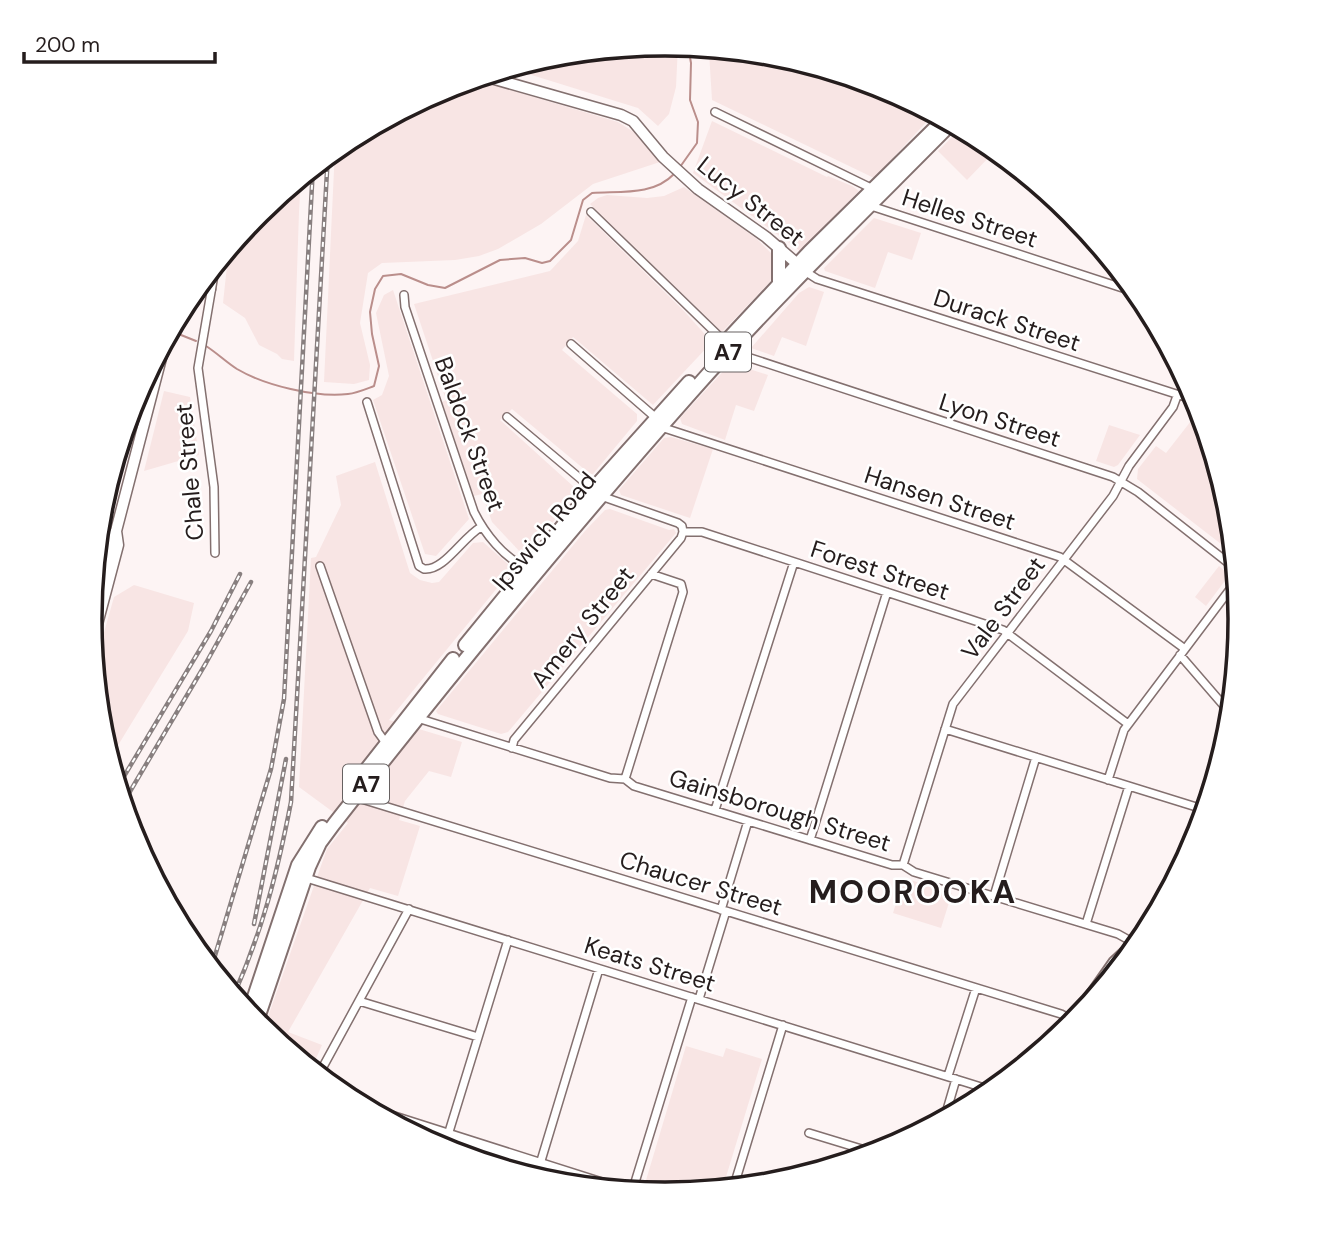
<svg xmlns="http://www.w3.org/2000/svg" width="1330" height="1239" viewBox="0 0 1330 1239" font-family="'DM Sans',sans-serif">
<rect width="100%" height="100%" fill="#fdf4f4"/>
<!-- built -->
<path fill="#f8e5e4" d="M 665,44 L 678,45 L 676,87 L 669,114 L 658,126 L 638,108 L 509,68 L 553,55 Z
M 716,49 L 778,55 L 886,88 L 934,114 L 874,178 L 712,100 L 709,52 Z
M 474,79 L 618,122 L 637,134 L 660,162 L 593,184 L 541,224 L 498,249 L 479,256 L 455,260 L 382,263 L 368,273 L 360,323 L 370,365 L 369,380 L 354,384 L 324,382 L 335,149 L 345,141 L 445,87 Z
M 712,121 L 827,177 L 828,176 L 852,186 L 859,191 L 800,251 L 693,173 Z
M 961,128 L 978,137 L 993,153 L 967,180 L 938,151 Z
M 301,177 L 299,212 L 294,361 L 282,359 L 277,354 L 259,345 L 245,318 L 223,303 L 229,247 L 258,212 Z
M 684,187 L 757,239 L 772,254 L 775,267 L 770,282 L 722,332 L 590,204 L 598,198 L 607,195 L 647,198 L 664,196 Z
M 586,215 L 683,310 L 712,342 L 653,405 L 573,337 L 562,350 L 637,414 L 637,421 L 593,474 L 590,474 L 512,409 L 500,420 L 574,487 L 573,498 L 527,553 L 522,554 L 492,522 L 482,494 L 474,496 L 442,402 L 446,400 L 414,304 L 550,271 L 578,241 Z
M 874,218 L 921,233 L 912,260 L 888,252 L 875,288 L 825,271 L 824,268 Z
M 809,287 L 824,292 L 806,346 L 782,337 L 774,356 L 751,348 L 799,293 Z
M 393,290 L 469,519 L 436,556 L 425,554 L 373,400 L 382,395 L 389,376 L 376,313 L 384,295 Z
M 734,364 L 768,375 L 754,411 L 736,405 L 725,440 L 682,424 L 680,418 L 729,365 Z
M 164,391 L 190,397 L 199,455 L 144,471 Z
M 1191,421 L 1207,433 L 1230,508 L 1234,554 L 1137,479 L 1138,469 L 1156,446 L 1166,453 Z
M 1109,425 L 1140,435 L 1118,465 L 1114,467 L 1096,461 Z
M 671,437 L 713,449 L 690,518 L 621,495 L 619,490 L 664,438 Z
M 375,462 L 410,573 L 420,580 L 432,583 L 439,582 L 473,543 L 483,542 L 511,567 L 511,571 L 389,720 L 462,742 L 451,777 L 429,771 L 405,801 L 399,820 L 420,826 L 398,896 L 370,888 L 288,1032 L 322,1045 L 311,1070 L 263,1031 L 322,863 L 327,849 L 348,823 L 299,787 L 311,558 L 316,557 L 341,505 L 336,476 Z
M 610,509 L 669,530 L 674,529 L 676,533 L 508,732 L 501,734 L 438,714 L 436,711 L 585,531 L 605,510 Z
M 1219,566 L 1227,573 L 1227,578 L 1206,606 L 1195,597 Z
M 134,585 L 194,603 L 188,631 L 109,760 L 100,731 L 94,668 L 114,597 Z
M 904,878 L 952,893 L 941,928 L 893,913 Z
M 686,1046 L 723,1057 L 726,1048 L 762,1059 L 722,1190 L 669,1195 L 644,1187 Z"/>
<!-- green -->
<path fill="#fcd5d2" d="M 131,407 L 137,408 L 96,554 L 100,507 Z"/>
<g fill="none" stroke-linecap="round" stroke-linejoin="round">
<!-- stream -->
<path stroke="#ba8e8b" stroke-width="2" d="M 680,167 L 697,143 L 698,122 L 690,100 L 691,63 L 688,46
M 181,335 L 196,341
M 206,346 C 217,353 226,362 237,369 C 264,385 316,398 348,394 C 357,393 366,389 374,386 L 379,366 L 372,334 L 370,312 L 375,289 L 383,276 L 401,274 L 428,285 L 445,288 L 500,260 L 525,258 L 542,263 L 550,261 L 571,240 L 583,200 L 592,193 C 620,191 653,196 674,174"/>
<!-- street casing -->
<g stroke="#83706f" stroke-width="10">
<path id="street" d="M 715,112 L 873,189
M 871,206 L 1138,293
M 591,212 L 725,342
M 806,272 L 817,279 L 1198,401
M 404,295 L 405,307 L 474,512 C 485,534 504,558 527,568
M 571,344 L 656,418
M 729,351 L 1113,477 L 1138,492 L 1236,569
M 367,402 L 419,566 L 424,569 C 444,571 462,538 481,527
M 507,417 L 601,496 L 678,523 L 682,526 L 683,532
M 661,427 L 1060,557 L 1185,649
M 683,532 L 702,532 L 1003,630 L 1128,724
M 215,553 L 214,487 L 198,368 L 216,263
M 320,566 L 378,732 L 386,743
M 1180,655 L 1231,714
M 414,717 L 610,778 L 625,779 L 634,786 L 892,865 L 903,865 L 914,872 L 1118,934 L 1127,939 L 1135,949
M 945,729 L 1206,810
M 512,748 L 514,740 L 681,538 L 683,532
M 625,779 L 683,592 L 681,584 L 651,574
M 1108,780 L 1124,730 L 1237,580
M 355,797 L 1061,1014 L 1074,1021
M 715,810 L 794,562
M 810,840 L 887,592
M 903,865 L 953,704 L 1113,496 L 1129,466 L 1173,407 L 1177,396
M 303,877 L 994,1091
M 994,896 L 1036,757
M 721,910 L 748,821
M 1086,924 L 1129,786
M 699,999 L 726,911
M 359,1001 L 478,1037
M 318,1076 L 409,909
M 948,1076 L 976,988
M 944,1120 L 956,1079
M 809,1133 L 878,1154
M 448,1135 L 508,940
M 540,1164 L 599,969
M 492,1166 L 497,1151
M 733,1189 L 783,1025
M 632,1192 L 692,997"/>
</g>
<!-- secondary casing -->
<g stroke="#83706f" stroke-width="13">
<path id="secondary" d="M 484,76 L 621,115 L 633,121 L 663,157 L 698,189 L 766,237 L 802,268
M 196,287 L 210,289
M 90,614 L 109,543 L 116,531 L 167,335
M 92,643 L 118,545 L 116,531
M 361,1107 L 625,1191"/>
</g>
<!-- highway casing -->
<g stroke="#83706f" stroke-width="16">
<path id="highway" d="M 779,248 L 779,284
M 713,355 L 809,252 L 944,119
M 465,645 L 592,490 L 689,382
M 354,785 L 453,659
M 248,1015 L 298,865 L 322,827
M 256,1024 L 309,867 L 320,843 L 334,824 C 449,677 567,533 691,393 C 774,299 864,212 952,123
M 1068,1030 L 1115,963 L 1146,934"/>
</g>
<!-- street -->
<use href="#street" stroke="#fff" stroke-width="7"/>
<!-- secondary -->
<use href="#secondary" stroke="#fff" stroke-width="10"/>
<!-- highway -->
<use href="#highway" stroke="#fff" stroke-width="12"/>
<!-- rail casing -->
<g stroke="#887f7f" stroke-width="4.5">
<path id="rail" d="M 117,788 L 211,631 L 240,574
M 122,805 L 206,663 L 251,582
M 254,924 L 286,759
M 211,969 L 271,769 L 284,699 L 313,167
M 233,997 C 263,929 277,874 291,802 L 328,154"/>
</g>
<!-- rail -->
<use href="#rail" stroke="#fff" stroke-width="2" stroke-dasharray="5" stroke-linecap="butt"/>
</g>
<g text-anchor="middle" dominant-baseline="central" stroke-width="5" stroke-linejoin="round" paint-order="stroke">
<!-- shield labels -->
<g fill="#fff" stroke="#666161" stroke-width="2">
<rect x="705" y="332.5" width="46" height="39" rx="5"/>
<rect x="343" y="764.5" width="46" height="39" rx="5"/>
</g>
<g font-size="23" font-weight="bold" fill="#251d1d">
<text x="728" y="352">A7</text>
<text x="366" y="784">A7</text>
</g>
<!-- street labels -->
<g font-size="24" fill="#251d1d" stroke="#fff">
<text transform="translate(751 201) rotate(38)">Lucy Street</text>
<text transform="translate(970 218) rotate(18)">Helles Street</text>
<text transform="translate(1007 320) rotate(18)">Durack Street</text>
<text transform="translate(1000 420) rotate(18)">Lyon Street</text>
<text transform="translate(470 434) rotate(70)">Baldock Street</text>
<text transform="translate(189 472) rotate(-95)">Chale Street</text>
<text transform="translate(940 498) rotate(18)">Hansen Street</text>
<text transform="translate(544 531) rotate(-50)">Ipswich Road</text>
<text transform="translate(880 570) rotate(18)">Forest Street</text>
<text transform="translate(1003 608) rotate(-53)">Vale Street</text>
<text transform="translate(582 627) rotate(-51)">Amery Street</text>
<text transform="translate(780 810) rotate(17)">Gainsborough Street</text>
<text transform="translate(701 883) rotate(17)">Chaucer Street</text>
<text transform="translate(650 964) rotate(17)">Keats Street</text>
</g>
<!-- district labels -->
<g font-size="32" font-weight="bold" letter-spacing="2" fill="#251d1d" stroke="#fff">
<text x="913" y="892">MOOROOKA</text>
</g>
</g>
<!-- crop -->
<path d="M0 0H1330V1239H0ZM102 619a563 563 0 1 1 1126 0a563 563 0 1 1-1126 0Z" fill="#fff" fill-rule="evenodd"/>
<path fill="none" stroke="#251d1d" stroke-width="3.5" d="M102 619a563 563 0 1 1 1126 0a563 563 0 1 1-1126 0Z"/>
<!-- scale -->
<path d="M24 52v10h191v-10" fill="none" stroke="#251d1d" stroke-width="3.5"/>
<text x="35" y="52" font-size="21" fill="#251d1d" stroke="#ffffff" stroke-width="5" paint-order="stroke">200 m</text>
</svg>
